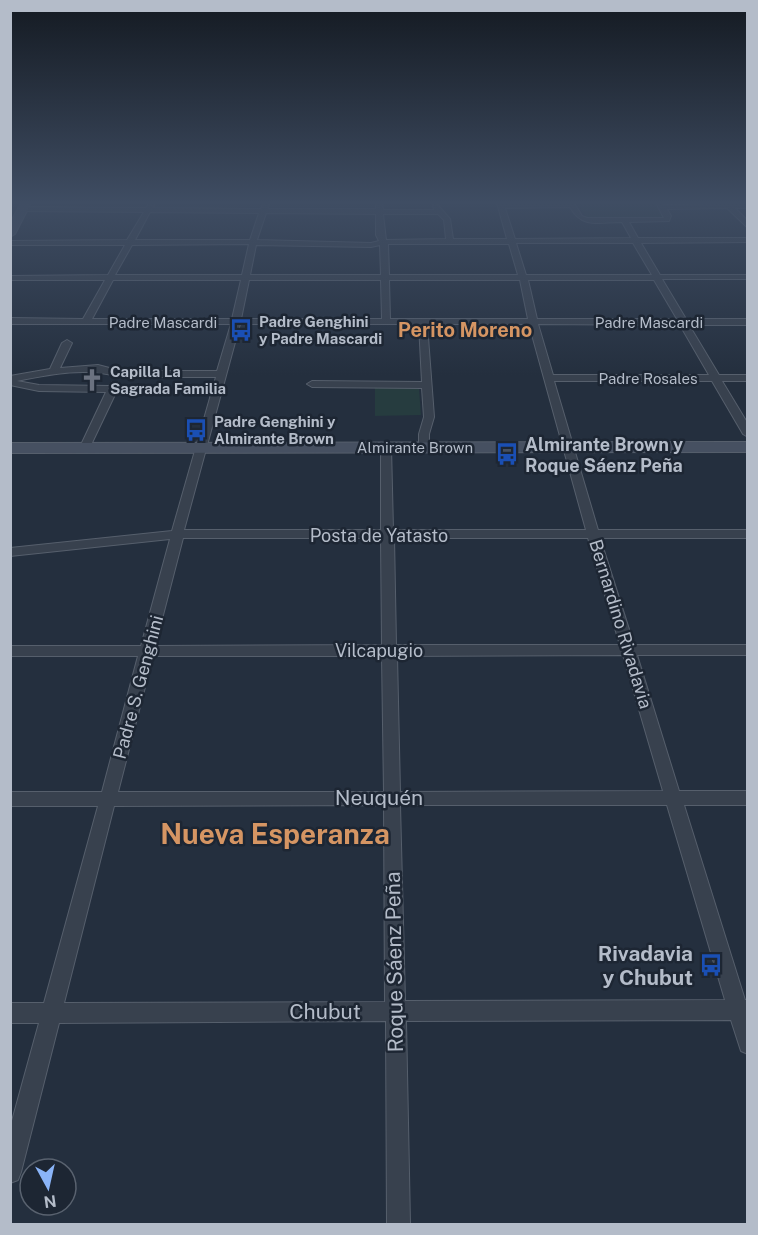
<svg xmlns="http://www.w3.org/2000/svg" width="758" height="1235" viewBox="0 0 758 1235" font-family="'Public Sans',sans-serif">
<rect width="100%" height="100%" fill="#242f3e"/>
<!-- green -->
<path fill="#263c3f" d="M 578,203 L 655,203 L 665,216 C 648,226 605,222 586,217 Z
M 375,388 L 419,388 L 421,415 L 375,416 Z"/>
<g fill="none" stroke-linecap="round" stroke-linejoin="round">
<!-- street casing -->
<g stroke="#565f6c" stroke-width="2">
<path id="street" d="M 149,203 L 155,203 L 153,208 L 261,209 L 263,203 L 269,203 L 268,209 L 376,209 L 376,203 L 382,203 L 383,210 L 434,210 L 433,205 L 436,203 L 450,219 L 453,239 L 507,239 L 497,203 L 574,203 L 582,216 L 587,218 L 664,218 L 656,203 L 662,203 L 664,205 L 723,204 L 723,203 L 748,204 L 748,208 L 735,208 L 748,221 L 748,228 L 727,208 L 667,209 L 671,216 L 669,221 L 629,222 L 638,238 L 748,238 L 748,242 L 641,243 L 660,275 L 748,275 L 748,279 L 662,279 L 686,319 L 748,319 L 748,325 L 689,325 L 719,375 L 748,375 L 748,381 L 722,381 L 748,424 L 748,437 L 743,434 L 712,381 L 554,381 L 598,530 L 748,530 L 748,538 L 600,538 L 634,645 L 748,645 L 748,655 L 637,655 L 679,791 L 748,791 L 748,805 L 684,805 L 745,1000 L 748,1000 L 748,1054 L 741,1051 L 731,1020 L 406,1021 L 410,1224 L 387,1224 L 386,1021 L 59,1023 L 21,1172 L 18,1180 L 10,1183 L 10,1128 L 39,1023 L 10,1023 L 10,1003 L 44,1003 L 98,806 L 10,806 L 10,792 L 102,792 L 138,656 L 10,656 L 10,646 L 141,646 L 170,539 L 10,556 L 10,548 L 172,531 L 216,377 L 120,377 C 86,367 52,374 17,381 L 39,385 L 109,386 L 112,382 L 118,382 L 120,384 L 90,447 L 85,450 L 80,447 L 106,392 L 39,391 L 10,385 L 10,376 L 50,369 L 62,343 L 67,340 L 72,343 L 60,368 L 98,365 L 121,371 L 217,371 L 231,324 L 10,324 L 10,318 L 83,319 L 105,280 L 10,280 L 10,276 L 108,275 L 125,245 L 10,245 L 10,241 L 127,240 L 144,212 L 23,211 L 20,209 L 23,207 L 146,208 ZM 570,207 C 582,229 599,222 622,222 L 631,238 L 515,239 L 505,208 ZM 150,212 L 259,213 L 250,240 L 135,240 ZM 266,213 L 376,214 L 376,235 L 379,241 L 371,243 L 257,240 ZM 383,214 L 438,214 L 444,220 L 446,239 L 386,240 ZM 516,243 L 633,243 L 652,275 L 526,275 ZM 249,244 L 242,275 L 115,275 L 132,245 ZM 388,244 L 509,244 L 518,275 L 389,275 ZM 256,245 L 371,247 L 380,245 L 381,275 L 250,275 ZM 113,280 L 241,280 L 232,319 L 92,319 ZM 249,280 L 381,280 L 382,319 L 241,319 ZM 389,280 L 520,280 L 528,319 L 390,319 ZM 528,280 L 654,280 L 677,319 L 537,319 ZM 240,324 L 419,324 L 422,382 L 312,381 L 307,384 L 312,387 L 422,388 L 424,417 L 419,434 L 419,447 L 424,450 L 429,447 L 429,434 L 434,417 L 427,324 L 529,324 L 586,530 L 393,530 L 391,447 L 386,444 L 381,447 L 381,530 L 184,530 ZM 538,324 L 680,325 L 709,375 L 553,375 ZM 183,538 L 381,538 L 382,645 L 155,646 ZM 394,538 L 588,538 L 620,645 L 396,645 ZM 623,655 L 663,791 L 400,792 L 397,656 ZM 153,656 L 382,656 L 384,792 L 118,792 ZM 384,805 L 385,1002 L 64,1003 L 114,806 ZM 400,805 L 667,805 L 725,1000 L 405,1001 Z"/>
</g>
<!-- secondary casing -->
<g stroke="#565f6c" stroke-width="2">
<path id="secondary" d="M 21,203 L 31,203 L 15,234 L 10,237 L 10,223 Z
M 748,442 L 748,452 L 10,453 L 10,443 Z"/>
</g>
<!-- street -->
<use href="#street" fill="#38414e" fill-rule="evenodd"/>
<!-- secondary -->
<use href="#secondary" fill="#465061" fill-rule="evenodd"/>
</g>
<!-- sky -->
<linearGradient id="sky" x2="0" y2="1"><stop stop-color="#141a22"/><stop offset="0.54" stop-color="#3f4d63"/><stop offset="1" stop-color="#3f4d63" stop-opacity="0"/></linearGradient>
<rect width="758" height="375" fill="url(#sky)"/>
<!-- icons -->
<defs>
<g id="bus-bare" transform="scale(1.8)"><path d="M-5-6H5V4H4V6H2V4H-2V6H-4V4H-5ZM-3.5-4V0h7V-4ZM-3.5 1.2v1.5H-2V1.2ZM2 1.2v1.5H3.5V1.2Z" fill="#1a4fb4" stroke="#1d2633" stroke-width="2.5" paint-order="stroke"/></g>
<g id="church-bare" transform="scale(1.8)"><path d="M-1.2-6h2.4v3.5h3.3v2.4h-3.3V6h-2.4V-.1h-3.3v-2.4h3.3Z" fill="#6b7280" stroke="#1d2633" stroke-width="2.5" paint-order="stroke"/></g>
</defs>
<g fill-rule="evenodd">
<use href="#bus-bare" x="241" y="330"/>
<use href="#church-bare" x="92" y="380"/>
<use href="#bus-bare" x="196" y="430"/>
<use href="#bus-bare" x="507" y="454"/>
<use href="#bus-bare" x="711" y="965"/>
</g>
<g text-anchor="middle" dominant-baseline="central" stroke-width="5" stroke-linejoin="round" paint-order="stroke">
<!-- far-poi labels -->
<g font-size="15" font-weight="bold" fill="#b4bcc9" stroke="#1d2633" text-anchor="start">
<text x="259" y="321">Padre Genghini<tspan x="259" dy="17">y Padre Mascardi</tspan></text>
<text x="110" y="371">Capilla La<tspan x="110" dy="17">Sagrada Familia</tspan></text>
<text x="214" y="421">Padre Genghini y<tspan x="214" dy="17">Almirante Brown</tspan></text>
</g>
<!-- far-street labels -->
<g font-size="15" fill="#b4bcc9" stroke="#1d2633">
<text x="163" y="322">Padre Mascardi</text>
<text x="649" y="322">Padre Mascardi</text>
<text x="648" y="378">Padre Rosales</text>
<text x="415" y="447">Almirante Brown</text>
</g>
<!-- poi labels -->
<g font-size="18" font-weight="bold" fill="#b4bcc9" stroke="#1d2633" text-anchor="start">
<text x="525" y="444">Almirante Brown y<tspan x="525" dy="21">Roque Sáenz Peña</tspan></text>
</g>
<!-- street labels -->
<g font-size="18" fill="#b4bcc9" stroke="#1d2633">
<text x="379" y="535">Posta de Yatasto</text>
<text transform="translate(621 624) rotate(73)">Bernardino Rivadavia</text>
<text x="379" y="650">Vilcapugio</text>
<text transform="translate(138 687) rotate(-75)">Padre S. Genghini</text>
</g>
<!-- far-district labels -->
<g font-size="20" font-weight="bold" fill="#d59563" stroke="#1d2633">
<text x="465" y="330">Perito Moreno</text>
</g>
<!-- near-street labels -->
<g font-size="21" fill="#b4bcc9" stroke="#1d2633">
<text x="379" y="797">Neuquén</text>
<text transform="translate(394 962) rotate(-91)">Roque Sáenz Peña</text>
<text x="325" y="1011">Chubut</text>
</g>
<!-- near-poi labels -->
<g font-size="21" font-weight="bold" fill="#b4bcc9" stroke="#1d2633" text-anchor="end">
<text x="693" y="953">Rivadavia<tspan x="693" dy="24">y Chubut</tspan></text>
</g>
<!-- near-district labels -->
<g font-size="28" font-weight="bold" fill="#d59563" stroke="#1d2633">
<text x="275" y="833">Nueva Esperanza</text>
</g>
</g>
<!-- border -->
<rect width="758" height="1235" fill="none" stroke="#b4bcc9" stroke-width="24"/>
<!-- north arrow -->
<g transform="translate(48 1187) rotate(172)"><circle r="28" fill="#1d2633" stroke="#59626f" stroke-width="1.5"/>
<path d="M0-4.5L10 22L0 15L-10 22Z" fill="#8ab4f8"/>
<text y="-9" font-size="16" font-weight="bold" text-anchor="middle" fill="#b4bcc9">N</text>
</g>
</svg>
